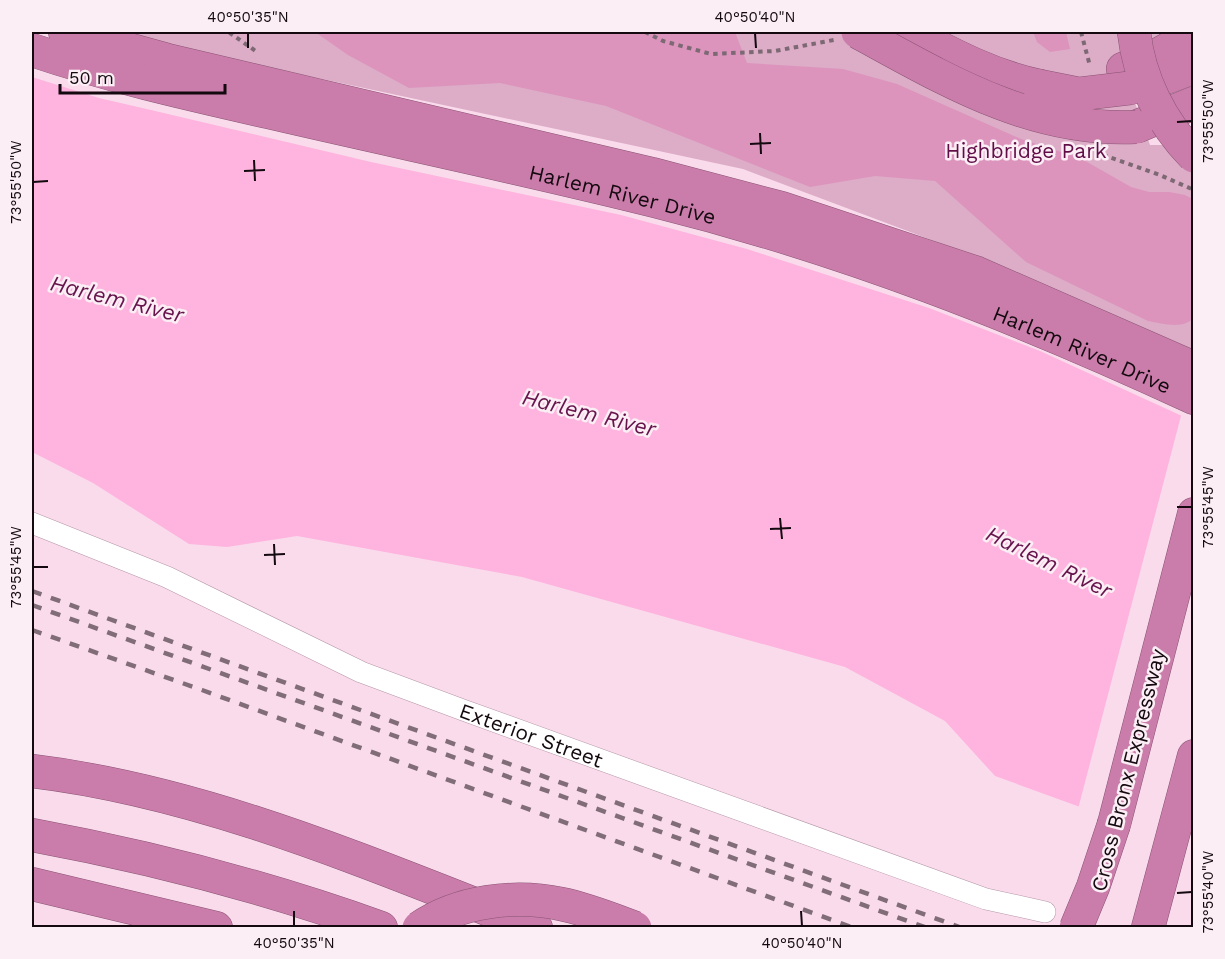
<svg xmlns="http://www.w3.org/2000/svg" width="1225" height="959" viewBox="0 0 1225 959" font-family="'Work Sans',sans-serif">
<rect width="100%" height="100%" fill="#fadbec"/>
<!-- green -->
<path fill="#ddacc7" d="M 117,32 L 1175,32 L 1118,55 L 1150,145 L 1193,145 L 1193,351 L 982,259 L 743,169 L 280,70 Z"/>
<!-- forest -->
<path fill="#dc94bd" d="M 315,32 L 735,32 L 747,63 L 843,69 L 897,84 L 1021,139 L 1080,158 L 1131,187 L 1149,192 L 1169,192 L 1185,195 L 1193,199 L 1193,319 C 1181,329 1163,324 1148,321 L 1026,262 L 935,181 L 875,176 L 810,187 L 606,106 L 500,83 L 409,88 L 348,55 Z
M 1033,32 L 1066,32 L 1070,49 L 1050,52 L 1037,42 Z"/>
<!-- water -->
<path fill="#feb4de" d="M 32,77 L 99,98 L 151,110 L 371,162 L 621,215 L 747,249 L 929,308 L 1040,351 L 1193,421 L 1193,848 L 995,776 L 945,721 L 845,667 L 522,577 L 297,536 L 227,547 L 189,544 L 93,483 L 32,452 Z"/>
<!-- pier -->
<path fill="#fadbec" d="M 1182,412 L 1194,417 L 1194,851 L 1078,809 Z"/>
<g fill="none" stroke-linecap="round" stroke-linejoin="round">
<!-- street casing -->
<g stroke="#b597a7" stroke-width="22">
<g id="street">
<path id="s1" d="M 32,523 L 167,577 L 361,672 L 463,710 L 986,899 L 1045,912"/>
</g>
</g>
<!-- highway casing -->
<g stroke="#8a5474" stroke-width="34">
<g id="highway">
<path d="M 65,32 L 167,60 L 652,174 L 781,208 L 977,273 L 1194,368"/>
<path d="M 909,32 C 951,54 992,76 1039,86"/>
<path id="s2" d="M 32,50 C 109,76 189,94 268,112 C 397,142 527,169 655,201 C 844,248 1017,316 1194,398"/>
<path d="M 1123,69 L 1161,53 L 1194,34"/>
<path d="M 1130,88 L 1168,77 L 1194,67"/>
<path d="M 1138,126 L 1194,103"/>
<path d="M 32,771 C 207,792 372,865 536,928"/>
<path d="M 1114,824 L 1194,514"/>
<path d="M 32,835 C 151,857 267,887 381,928"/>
<path d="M 32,884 L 216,928"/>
<path d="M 1148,928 L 1194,756"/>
</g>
</g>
<!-- path -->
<path stroke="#7d6974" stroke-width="4" stroke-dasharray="4.5 4.5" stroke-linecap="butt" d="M 230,32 L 230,33 L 257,52
M 645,32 L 663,41 L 711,54 L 775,51 L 834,40
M 1081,32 L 1090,66
M 1103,155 L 1160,175 L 1194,190"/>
<!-- street -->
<use href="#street" stroke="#fff" stroke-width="21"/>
<!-- highway -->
<use href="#highway" stroke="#ca7daa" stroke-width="33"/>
<!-- rail -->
<path stroke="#816d78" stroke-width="4.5" stroke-dasharray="10 10" stroke-linecap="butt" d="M 32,591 L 962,928
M 32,605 L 927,928
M 32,630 L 202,690 L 854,928"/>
<!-- highway-bridge casing -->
<g stroke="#8a5474" stroke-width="34" stroke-linecap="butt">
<path id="highway-bridge" d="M 858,32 C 946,80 1032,132 1136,127
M 1134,32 C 1139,78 1161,123 1194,156
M 1039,86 L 1079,94 L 1130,88
M 419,928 C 459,901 514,894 561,904 C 586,909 611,919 635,928
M 1076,928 L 1093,887 L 1114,824"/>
</g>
<!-- highway-bridge -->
<use href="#highway-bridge" stroke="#ca7daa" stroke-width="33"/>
</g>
<!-- ticks -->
<path fill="none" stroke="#13090f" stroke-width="2" d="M 248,33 L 248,48M 755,33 L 756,48M 1177,122 L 1192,121M 760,133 L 761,154M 750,144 L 771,143M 254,160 L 255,181M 244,171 L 265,170M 33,182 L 48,181M 1177,507 L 1192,507M 780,518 L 782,539M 770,529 L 791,528M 274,544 L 275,565M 264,555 L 285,554M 33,567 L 48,567M 1177,893 L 1192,892M 294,911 L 294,926M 801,911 L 802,926"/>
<g text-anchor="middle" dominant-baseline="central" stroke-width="5" stroke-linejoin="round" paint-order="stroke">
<!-- park labels -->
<g font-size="21" fill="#610d47" stroke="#fbeef5">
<text x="1026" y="150">Highbridge Park</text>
</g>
<!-- street labels -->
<g font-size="21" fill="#13090f" stroke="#fbeef5">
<text stroke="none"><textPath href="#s2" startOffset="608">Harlem River Drive</textPath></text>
<text stroke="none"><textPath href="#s2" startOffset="1094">Harlem River Drive</textPath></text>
<text stroke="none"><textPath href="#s1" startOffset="543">Exterior Street</textPath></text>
<text transform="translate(1128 770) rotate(-76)">Cross Bronx Expressway</text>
</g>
<!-- water labels -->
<g font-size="22" font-style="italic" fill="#67144d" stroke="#fbeef5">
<text transform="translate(117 299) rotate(14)">Harlem River</text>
<text transform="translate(589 413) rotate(14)">Harlem River</text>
<text transform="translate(1049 562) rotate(26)">Harlem River</text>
</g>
</g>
<!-- border -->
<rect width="1225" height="959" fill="none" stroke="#fbeef5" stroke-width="66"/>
<!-- scale -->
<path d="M60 84v9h165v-9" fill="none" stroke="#13090f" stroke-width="3"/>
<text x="69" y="84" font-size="18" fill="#13090f" stroke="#fbeef5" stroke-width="4.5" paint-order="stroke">50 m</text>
<rect x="33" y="33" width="1159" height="893" fill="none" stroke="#13090f" stroke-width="2"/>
<g font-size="15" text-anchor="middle" fill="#13090f">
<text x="248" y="22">40°50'35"N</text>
<text x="755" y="22">40°50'40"N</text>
<text transform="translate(1208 121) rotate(-90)" y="5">73°55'50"W</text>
<text transform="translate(16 182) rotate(-90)" y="5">73°55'50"W</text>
<text transform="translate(1208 507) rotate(-90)" y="5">73°55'45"W</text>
<text transform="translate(16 567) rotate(-90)" y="5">73°55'45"W</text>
<text transform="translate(1208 892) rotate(-90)" y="5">73°55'40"W</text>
<text x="294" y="948">40°50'35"N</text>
<text x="802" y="948">40°50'40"N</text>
</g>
</svg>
